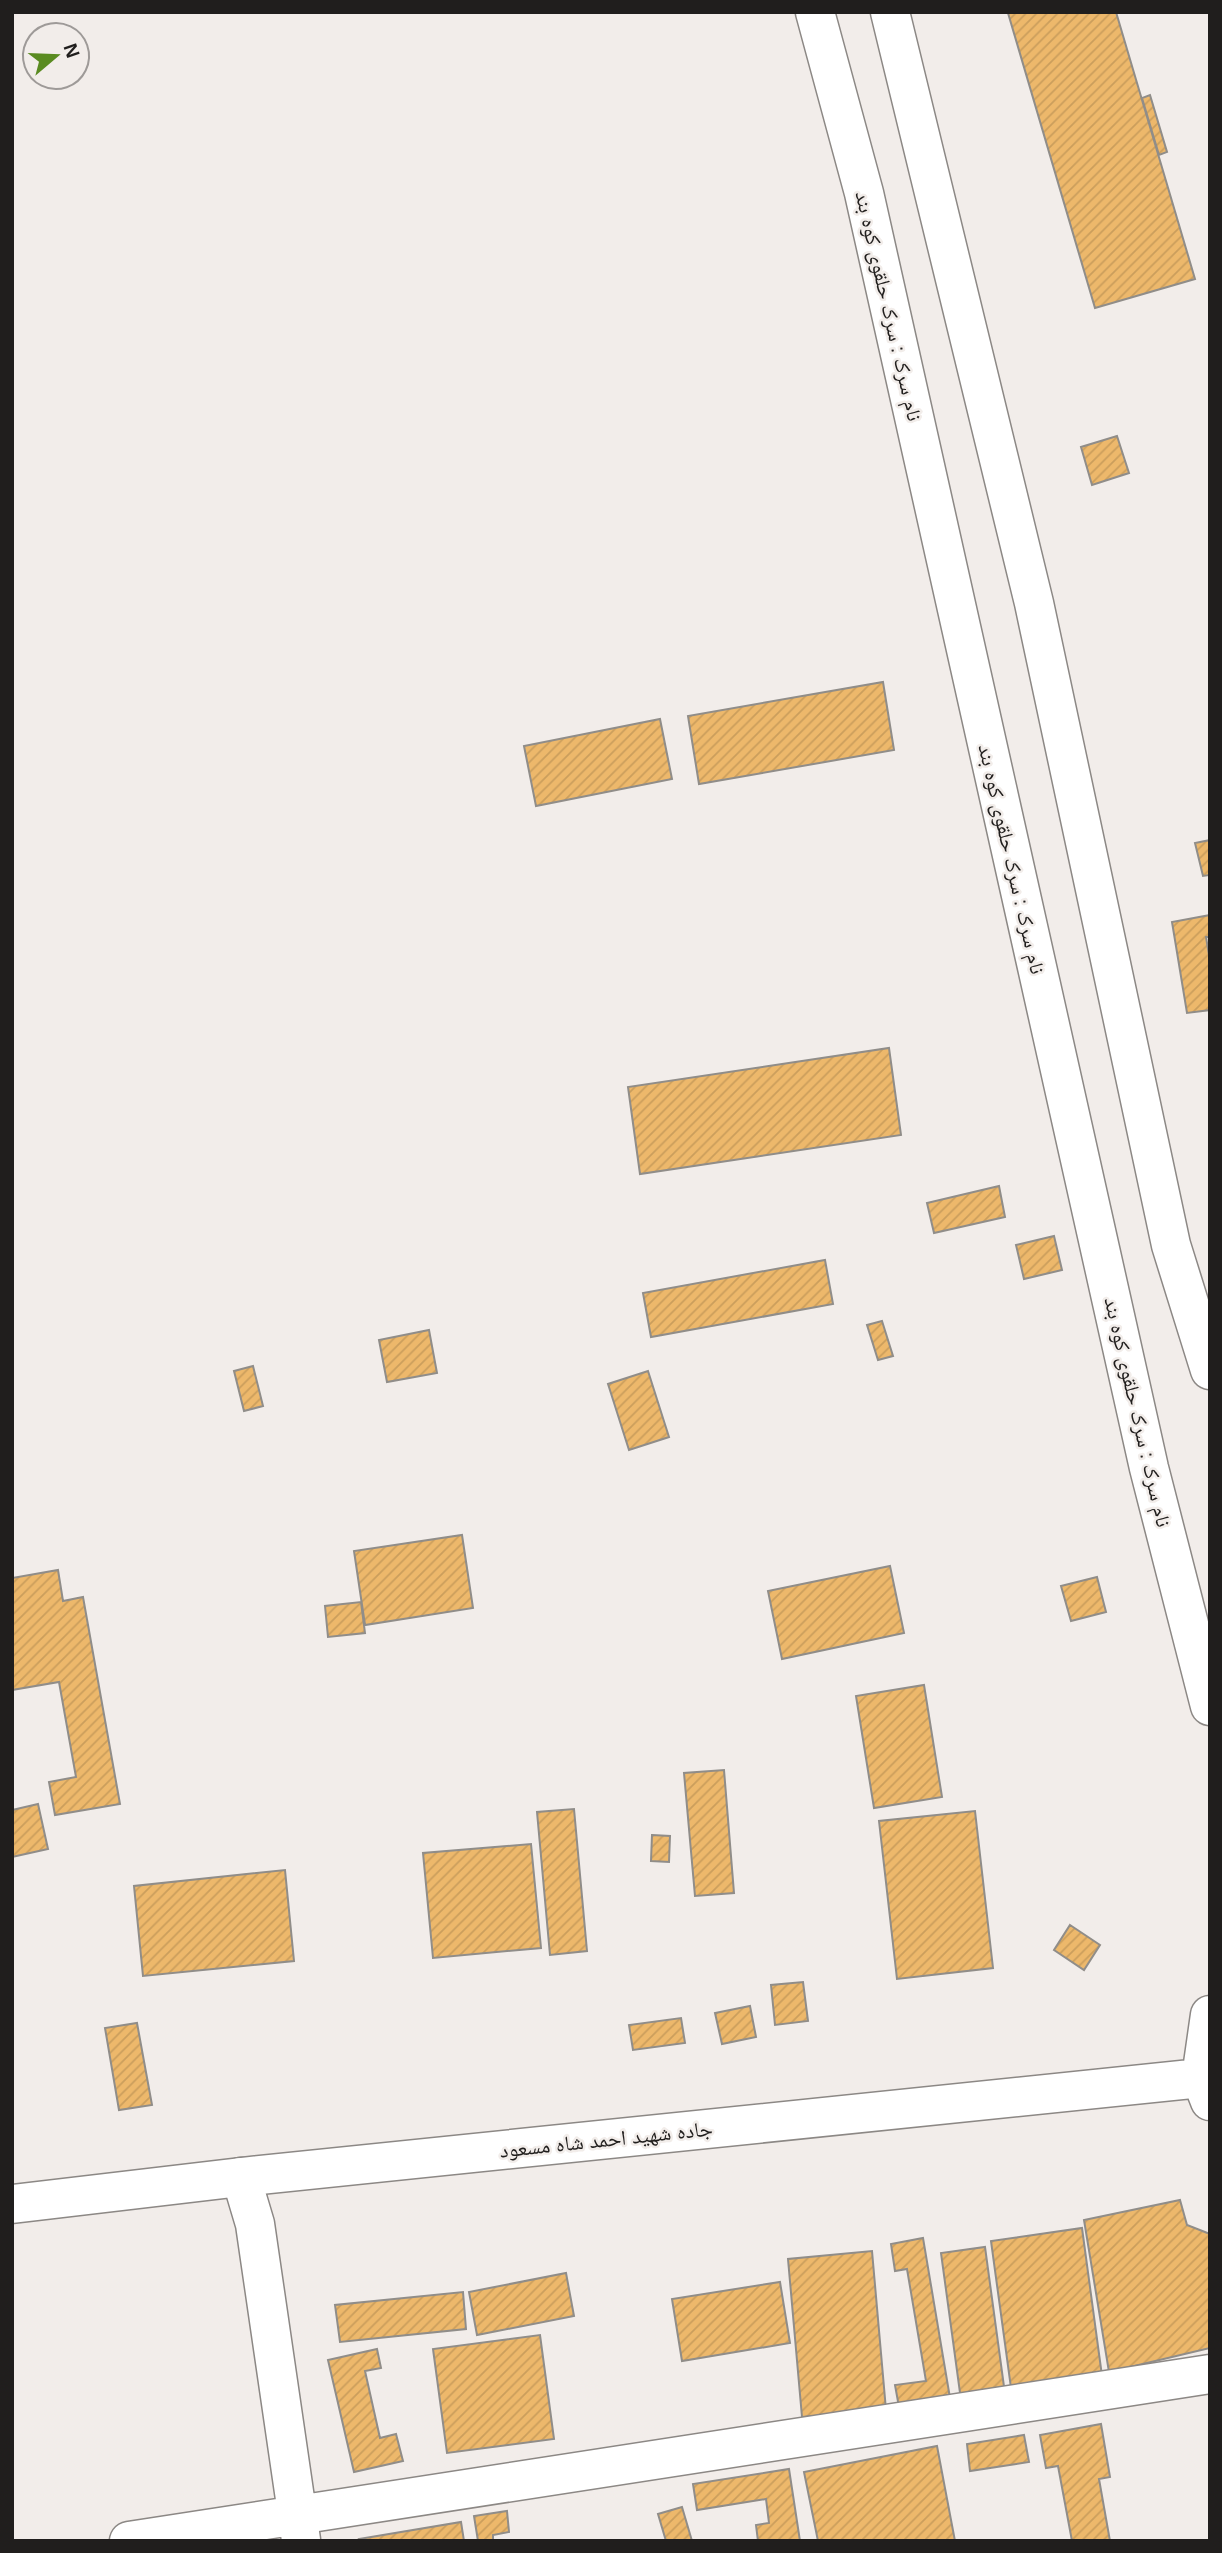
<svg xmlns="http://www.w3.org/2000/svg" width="1222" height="2553" viewBox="0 0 1222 2553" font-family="Helvetica,'Noto Naskh Arabic',sans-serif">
<defs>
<pattern id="building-hatch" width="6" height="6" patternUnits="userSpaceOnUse" patternTransform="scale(1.75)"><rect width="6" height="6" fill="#edb86b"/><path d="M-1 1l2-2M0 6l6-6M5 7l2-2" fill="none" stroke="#cb9e5c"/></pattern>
</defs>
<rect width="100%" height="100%" fill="#f2edea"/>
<!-- building -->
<path fill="url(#building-hatch)" stroke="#908d89" stroke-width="2" d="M 1116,12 L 1195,279 L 1095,308 L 1008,13 Z
M 1150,95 L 1167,152 L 1159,155 L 1142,98 Z
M 1117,436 L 1129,473 L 1092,485 L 1081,447 Z
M 883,682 L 894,750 L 699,784 L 688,716 Z
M 660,719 L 672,779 L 536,806 L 524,746 Z
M 1210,840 L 1210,875 L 1203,876 L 1195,843 Z
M 1210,915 L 1210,937 L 1206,937 L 1210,961 L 1210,1010 L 1187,1013 L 1172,922 Z
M 889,1048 L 901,1135 L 640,1174 L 628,1087 Z
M 999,1186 L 1005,1217 L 934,1233 L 927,1203 Z
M 1054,1236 L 1062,1270 L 1024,1279 L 1016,1245 Z
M 825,1260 L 833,1304 L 651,1337 L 643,1293 Z
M 882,1321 L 893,1356 L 878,1360 L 867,1325 Z
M 429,1330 L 437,1373 L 387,1382 L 379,1340 Z
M 253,1366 L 263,1406 L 244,1411 L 234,1371 Z
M 648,1371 L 669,1437 L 629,1450 L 608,1384 Z
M 462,1535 L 473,1608 L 365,1625 L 354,1551 Z
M 890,1566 L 904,1633 L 782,1659 L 768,1591 Z
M 58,1570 L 63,1601 L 83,1597 L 120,1804 L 55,1815 L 49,1782 L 76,1777 L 59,1682 L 12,1690 L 12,1578 Z
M 1097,1577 L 1106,1612 L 1071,1621 L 1061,1586 Z
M 361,1602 L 365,1633 L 328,1637 L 325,1606 Z
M 924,1685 L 942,1797 L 874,1808 L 856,1696 Z
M 724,1770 L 734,1893 L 695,1896 L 684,1773 Z
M 38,1804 L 48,1849 L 12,1857 L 12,1810 Z
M 574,1809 L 587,1951 L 550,1955 L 537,1812 Z
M 975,1811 L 993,1968 L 897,1979 L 879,1821 Z
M 652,1835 L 670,1836 L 669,1862 L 651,1861 Z
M 531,1844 L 541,1948 L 433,1958 L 423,1853 Z
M 285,1870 L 294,1961 L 143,1976 L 134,1886 Z
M 1070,1925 L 1100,1945 L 1084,1970 L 1054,1950 Z
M 803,1982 L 808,2021 L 775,2025 L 771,1985 Z
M 750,2006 L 756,2037 L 722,2044 L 715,2013 Z
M 681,2018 L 685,2043 L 633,2050 L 629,2025 Z
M 137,2023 L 152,2105 L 119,2110 L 105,2028 Z
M 1180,2200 L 1187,2225 L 1210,2234 L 1210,2348 L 1109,2372 L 1084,2220 Z
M 1082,2228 L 1102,2376 L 1011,2388 L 991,2241 Z
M 923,2238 L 950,2398 L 899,2407 L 895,2385 L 926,2381 L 907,2269 L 895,2271 L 891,2244 Z
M 985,2247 L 1005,2394 L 961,2400 L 941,2253 Z
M 872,2251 L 886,2410 L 802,2417 L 788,2259 Z
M 566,2273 L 574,2316 L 477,2335 L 469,2292 Z
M 780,2282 L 790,2343 L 682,2361 L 672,2299 Z
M 463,2292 L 466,2329 L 340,2342 L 335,2305 Z
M 540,2335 L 554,2439 L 447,2453 L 433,2349 Z
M 377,2349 L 381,2368 L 365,2371 L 380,2438 L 396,2434 L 403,2461 L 354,2472 L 328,2360 Z
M 1101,2424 L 1110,2477 L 1099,2479 L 1110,2541 L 1072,2541 L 1058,2466 L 1046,2468 L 1040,2435 Z
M 1024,2435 L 1029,2462 L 970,2471 L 967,2444 Z
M 937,2446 L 955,2541 L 818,2541 L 804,2472 Z
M 789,2469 L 800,2541 L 758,2541 L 756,2525 L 769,2523 L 766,2499 L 697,2510 L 693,2484 Z
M 682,2507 L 692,2541 L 666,2541 L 658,2514 Z
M 507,2511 L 509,2532 L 493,2535 L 493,2541 L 478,2541 L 474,2516 Z
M 461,2522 L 464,2541 L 360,2541 L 359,2539 Z"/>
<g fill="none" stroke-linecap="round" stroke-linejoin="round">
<!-- minor casing -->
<g stroke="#8c8885" stroke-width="41">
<path id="minor" d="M 890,12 L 1034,603 L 1171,1245 L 1210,1370
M 241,2177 L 255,2224 L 301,2540
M 129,2541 L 1210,2374"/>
</g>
<!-- tertiary casing -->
<g stroke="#8c8885" stroke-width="41">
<path id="tertiary" d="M 815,12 L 864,193 L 1149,1468 L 1210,1706"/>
</g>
<!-- secondary casing -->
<g stroke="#8c8885" stroke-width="41">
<path id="secondary" d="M 1210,2101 L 1201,2078 L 1210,2015
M 12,2204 L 241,2177 L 1201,2078"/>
</g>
<!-- minor -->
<use href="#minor" stroke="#fff" stroke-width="38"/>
<!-- tertiary -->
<use href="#tertiary" stroke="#fff" stroke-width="38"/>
<!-- secondary -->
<use href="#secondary" stroke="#fff" stroke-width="38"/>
</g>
<g text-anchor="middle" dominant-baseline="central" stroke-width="5" stroke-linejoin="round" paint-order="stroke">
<!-- street labels -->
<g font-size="21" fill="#201e1d" stroke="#f2edea">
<text transform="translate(889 306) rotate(77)">نام سرک : سرک حلقوی کوه بند</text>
<text transform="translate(1012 859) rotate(77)">نام سرک : سرک حلقوی کوه بند</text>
<text transform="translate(1138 1412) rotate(77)">نام سرک : سرک حلقوی کوه بند</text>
<text transform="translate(606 2139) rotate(-6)">جاده شهيد احمد شاه مسعود</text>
</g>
</g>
<!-- border -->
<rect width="1222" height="2553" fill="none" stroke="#201e1d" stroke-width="28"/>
<!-- north arrow -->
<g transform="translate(56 56) rotate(71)"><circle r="33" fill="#f2edea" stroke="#9e9a98" stroke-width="2"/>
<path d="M0-5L12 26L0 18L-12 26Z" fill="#5a8b21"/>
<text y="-10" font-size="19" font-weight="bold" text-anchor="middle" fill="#201e1d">N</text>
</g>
</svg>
